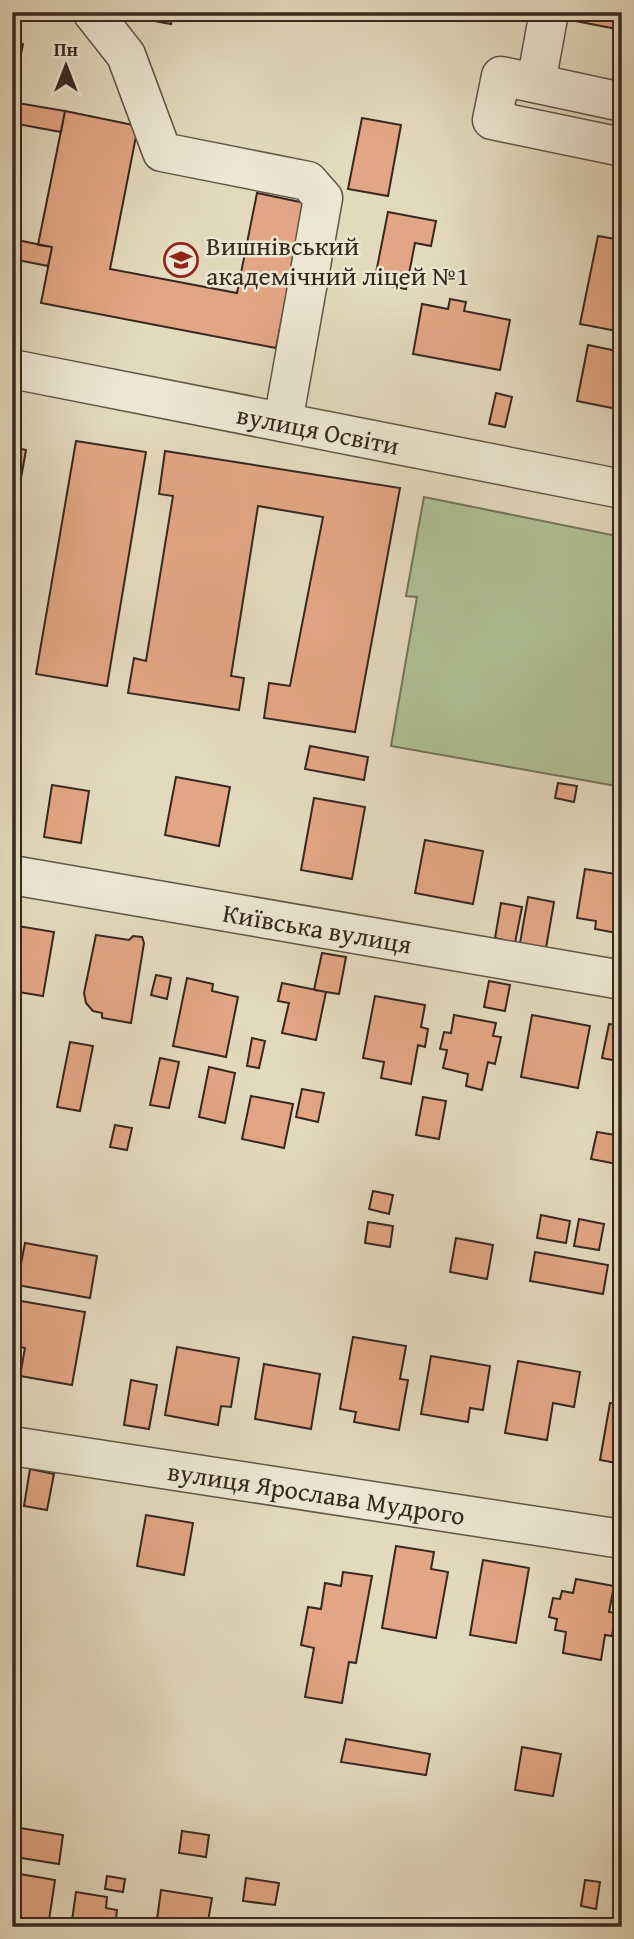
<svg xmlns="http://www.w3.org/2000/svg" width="634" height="1939" viewBox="0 0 634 1939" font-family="'Gentium Book Plus',serif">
<rect width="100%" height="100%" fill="#e3d9bc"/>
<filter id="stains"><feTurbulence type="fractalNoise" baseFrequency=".00286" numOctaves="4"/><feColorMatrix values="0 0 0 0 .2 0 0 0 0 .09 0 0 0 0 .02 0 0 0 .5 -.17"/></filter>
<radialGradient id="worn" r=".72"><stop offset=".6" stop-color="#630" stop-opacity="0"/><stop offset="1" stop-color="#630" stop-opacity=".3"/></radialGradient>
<!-- green -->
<path fill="#afc094" stroke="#747459" stroke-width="2" d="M 424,497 L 622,537 L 622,787 L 391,746 L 417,597 L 406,596 Z"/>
<!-- building -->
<path fill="#e2a585" stroke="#38281e" stroke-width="2" d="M 128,12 L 173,12 L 171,24 L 127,16 Z
M 577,12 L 622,12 L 622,30 L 575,21 Z
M 12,42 L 23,44 L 15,84 L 12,83 Z
M 12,102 L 65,111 L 61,132 L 12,123 Z
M 65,111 L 138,126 L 110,269 L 237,293 L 257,193 L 305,203 L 276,348 L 41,303 L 52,247 L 38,245 Z
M 362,118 L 401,125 L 388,196 L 348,189 Z
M 388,212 L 436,221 L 431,246 L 415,243 L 406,289 L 374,283 Z
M 598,236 L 622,240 L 622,332 L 580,324 Z
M 12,239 L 52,247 L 48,266 L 12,259 Z
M 450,299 L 466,302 L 464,311 L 510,320 L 500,370 L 413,354 L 422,304 L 448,309 Z
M 588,345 L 622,352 L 622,410 L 577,401 Z
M 496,393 L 512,397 L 505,427 L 489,424 Z
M 76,441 L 146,452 L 107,686 L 36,674 Z
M 12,447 L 26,450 L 17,500 L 12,499 Z
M 165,451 L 400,488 L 355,732 L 264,718 L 269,683 L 290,686 L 323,517 L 258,506 L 231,676 L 244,678 L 239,710 L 128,693 L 134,658 L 146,661 L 173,496 L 159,494 Z
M 310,746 L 368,757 L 364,780 L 305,769 Z
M 176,777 L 230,787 L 219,846 L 165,835 Z
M 558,783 L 577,786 L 574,802 L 555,798 Z
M 52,785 L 89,791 L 81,843 L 44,837 Z
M 314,798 L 365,807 L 352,879 L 301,870 Z
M 425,840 L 483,851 L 473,904 L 415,893 Z
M 585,869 L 622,875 L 622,934 L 595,929 L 596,921 L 577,918 Z
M 528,897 L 554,902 L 546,948 L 520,943 Z
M 501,903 L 522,907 L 515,943 L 495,938 Z
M 12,925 L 54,932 L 43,996 L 12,991 Z
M 96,935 L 129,940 L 133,936 L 142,937 L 144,943 L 131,1023 L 102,1018 L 102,1013 L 93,1011 L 86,1003 L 84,993 Z
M 322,953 L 346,957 L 339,994 L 314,990 Z
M 156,975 L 171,978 L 167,999 L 151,995 Z
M 187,978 L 213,984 L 212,991 L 238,997 L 226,1057 L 173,1046 Z
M 489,981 L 510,985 L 505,1011 L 484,1007 Z
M 282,983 L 326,992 L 316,1040 L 282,1033 L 289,1003 L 278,1001 Z
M 375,996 L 425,1005 L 421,1027 L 428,1029 L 425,1047 L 418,1045 L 411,1084 L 381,1078 L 384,1062 L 363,1058 Z
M 454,1015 L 496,1023 L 493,1036 L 501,1037 L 495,1064 L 488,1062 L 482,1090 L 466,1086 L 468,1074 L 443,1068 L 447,1050 L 440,1049 L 444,1032 L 451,1033 Z
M 532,1015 L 590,1026 L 578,1088 L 521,1077 Z
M 609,1024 L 622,1026 L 622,1062 L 602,1058 Z
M 252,1038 L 265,1041 L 259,1068 L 247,1066 Z
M 70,1042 L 93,1046 L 80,1111 L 57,1107 Z
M 160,1058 L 179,1062 L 169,1108 L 150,1105 Z
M 209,1067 L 235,1073 L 225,1123 L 199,1117 Z
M 302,1089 L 324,1093 L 318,1122 L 296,1117 Z
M 251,1096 L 293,1104 L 284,1148 L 242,1139 Z
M 423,1097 L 446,1101 L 439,1139 L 416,1135 Z
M 115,1125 L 132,1128 L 127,1150 L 110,1147 Z
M 597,1132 L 622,1136 L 622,1165 L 591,1159 Z
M 373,1191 L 393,1195 L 389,1214 L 369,1209 Z
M 541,1215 L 570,1221 L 566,1243 L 537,1238 Z
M 579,1219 L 604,1224 L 599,1250 L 574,1246 Z
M 368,1222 L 393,1226 L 390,1247 L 365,1243 Z
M 456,1238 L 493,1245 L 487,1279 L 450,1272 Z
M 25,1243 L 97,1256 L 90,1298 L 17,1285 Z
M 535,1252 L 608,1265 L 603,1294 L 530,1281 Z
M 15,1300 L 85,1312 L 72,1385 L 20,1376 L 25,1348 L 12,1345 Z
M 353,1337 L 406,1346 L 400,1379 L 408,1380 L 399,1430 L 354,1422 L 356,1412 L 340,1409 Z
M 177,1347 L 239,1358 L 231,1407 L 221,1406 L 218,1425 L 165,1415 Z
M 431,1356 L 490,1366 L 483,1410 L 470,1408 L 468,1422 L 421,1414 Z
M 518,1361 L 580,1372 L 574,1407 L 553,1403 L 547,1440 L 505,1433 Z
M 264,1364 L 320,1374 L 311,1429 L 255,1419 Z
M 131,1380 L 157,1385 L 149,1429 L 124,1425 Z
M 610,1403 L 622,1405 L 622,1464 L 600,1460 Z
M 30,1469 L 54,1474 L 47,1510 L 24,1506 Z
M 146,1515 L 193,1523 L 184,1575 L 137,1566 Z
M 396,1546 L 434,1552 L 431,1569 L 448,1572 L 436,1638 L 382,1628 Z
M 483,1560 L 529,1568 L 516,1643 L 470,1635 Z
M 343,1572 L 372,1576 L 356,1663 L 349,1662 L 342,1703 L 305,1697 L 314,1648 L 301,1645 L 308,1607 L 321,1609 L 325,1583 L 341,1586 Z
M 576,1579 L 614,1586 L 609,1612 L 616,1613 L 612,1636 L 605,1635 L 601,1660 L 563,1653 L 566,1632 L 555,1630 L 557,1619 L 549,1617 L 553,1598 L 560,1599 L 562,1591 L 573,1593 Z
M 346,1739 L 430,1754 L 426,1775 L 341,1762 Z
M 522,1747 L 561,1754 L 553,1796 L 515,1790 Z
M 20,1828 L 63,1835 L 59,1864 L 15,1857 Z
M 182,1831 L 209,1835 L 206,1857 L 179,1853 Z
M 14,1873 L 55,1880 L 48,1927 L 12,1927 Z
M 107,1876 L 125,1879 L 123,1892 L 105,1889 Z
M 246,1878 L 279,1883 L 275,1905 L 243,1901 Z
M 585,1880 L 600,1882 L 596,1909 L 581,1906 Z
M 161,1890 L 212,1898 L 207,1927 L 156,1927 Z
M 76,1892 L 107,1897 L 106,1908 L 117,1910 L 115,1927 L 71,1927 Z"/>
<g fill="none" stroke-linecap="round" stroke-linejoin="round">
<!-- minor casing -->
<g stroke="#635446" stroke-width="41">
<g id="minor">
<path d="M 92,12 L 126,55 L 162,152 L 308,181 L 323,198 L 283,422"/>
<path d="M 536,83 L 549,12"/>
<path d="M 622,102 L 501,76 L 492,120 L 622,147"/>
<path id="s1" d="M 12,369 L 622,489"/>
<path id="s2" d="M 12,875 L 622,980"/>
<path id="s3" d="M 12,1446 L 622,1539"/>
</g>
</g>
<!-- minor -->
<use href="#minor" stroke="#ede6d3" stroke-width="38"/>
</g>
<!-- icons -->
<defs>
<g id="school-ring" transform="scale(1.75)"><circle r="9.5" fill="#ede6d3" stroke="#8f2418" stroke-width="1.5"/><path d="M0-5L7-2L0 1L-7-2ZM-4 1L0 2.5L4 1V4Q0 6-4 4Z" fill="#8f2418"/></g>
</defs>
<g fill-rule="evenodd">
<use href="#school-ring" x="181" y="260"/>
</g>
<g text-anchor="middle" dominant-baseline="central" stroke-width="5" stroke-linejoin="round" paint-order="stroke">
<!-- poi labels -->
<g font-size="26" fill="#38281e" stroke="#ede6d3" text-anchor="start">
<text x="206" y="245">Вишнівський<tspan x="206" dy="30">академічний ліцей №1</tspan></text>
</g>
<!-- street labels -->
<g font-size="26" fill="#38281e" stroke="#ede6d3">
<text stroke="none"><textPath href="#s1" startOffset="312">вулиця Освіти</textPath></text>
<text stroke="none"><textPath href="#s2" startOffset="310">Київська вулиця</textPath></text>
<text stroke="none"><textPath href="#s3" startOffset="308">вулиця Ярослава Мудрого</textPath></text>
</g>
</g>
<!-- margin -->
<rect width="634" height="1939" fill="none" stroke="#e3d9bc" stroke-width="42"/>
<rect x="14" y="14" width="606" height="1911" fill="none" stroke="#38281e" stroke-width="3.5"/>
<rect x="21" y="21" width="592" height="1897" fill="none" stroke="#38281e" stroke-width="2"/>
<!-- north arrow -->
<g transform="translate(66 66)" stroke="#ede6d3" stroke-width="5" paint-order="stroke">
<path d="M0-5L12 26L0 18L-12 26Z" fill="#38281e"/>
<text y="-10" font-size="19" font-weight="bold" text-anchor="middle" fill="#38281e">Пн</text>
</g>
<rect width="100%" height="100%" filter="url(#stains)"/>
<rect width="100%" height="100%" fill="url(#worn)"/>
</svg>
